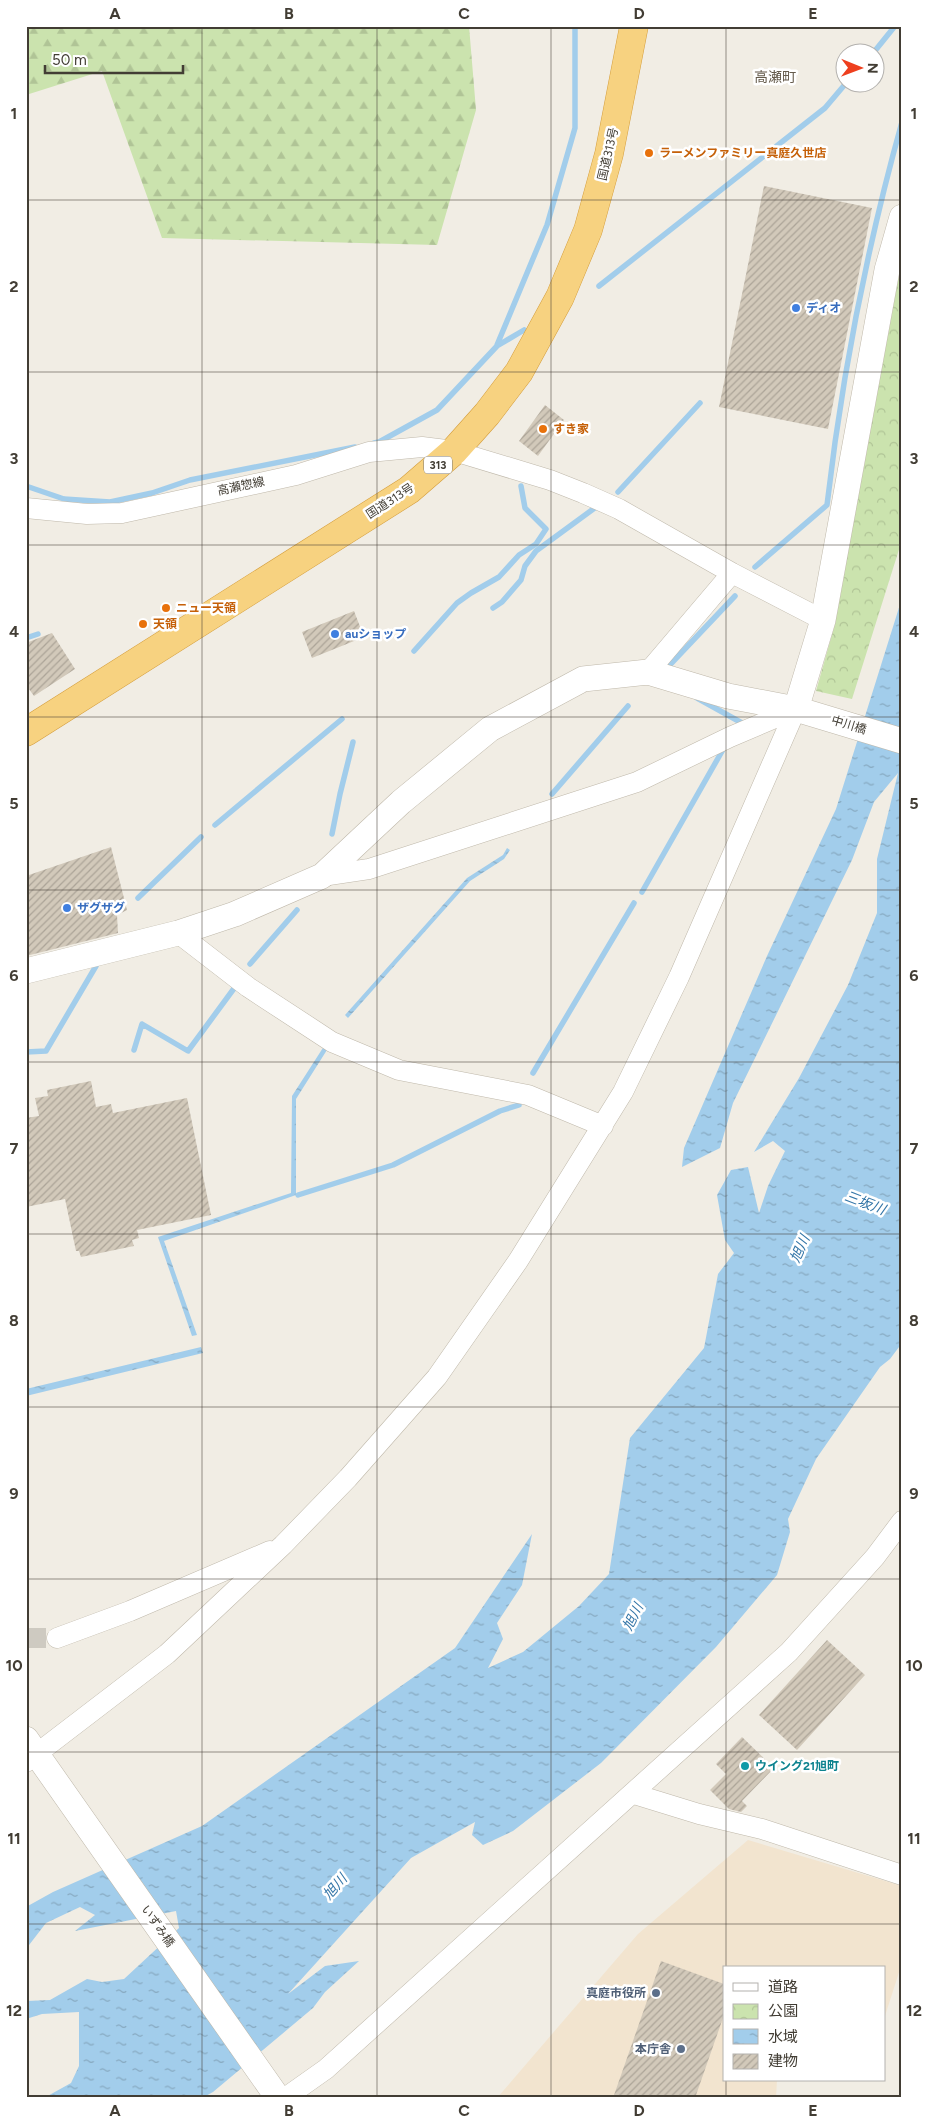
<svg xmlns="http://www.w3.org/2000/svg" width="928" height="2124" viewBox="0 0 928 2124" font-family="Figtree,'Noto Sans JP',sans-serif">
<defs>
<pattern id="forest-firs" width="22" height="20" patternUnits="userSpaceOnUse" patternTransform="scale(1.25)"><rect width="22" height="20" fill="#cbe3ae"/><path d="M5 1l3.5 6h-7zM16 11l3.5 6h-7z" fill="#b0c496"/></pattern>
<pattern id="park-crowns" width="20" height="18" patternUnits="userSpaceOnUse" patternTransform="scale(1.25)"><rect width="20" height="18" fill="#cbe3ae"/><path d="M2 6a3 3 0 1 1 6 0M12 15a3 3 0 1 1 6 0" fill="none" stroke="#b0c496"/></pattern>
<pattern id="water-ripples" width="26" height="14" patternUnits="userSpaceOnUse" patternTransform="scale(1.25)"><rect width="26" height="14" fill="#a2cdeb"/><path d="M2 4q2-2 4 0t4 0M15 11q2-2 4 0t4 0" fill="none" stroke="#86a8bf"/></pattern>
<pattern id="building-hatch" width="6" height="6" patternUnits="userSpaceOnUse" patternTransform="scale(1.25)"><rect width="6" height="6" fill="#d2c9ba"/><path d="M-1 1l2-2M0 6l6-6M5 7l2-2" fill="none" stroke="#aca498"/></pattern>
</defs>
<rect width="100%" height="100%" fill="#f1ede4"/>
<!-- commercial -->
<path fill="#f2e4cf" d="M 748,1840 L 902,1886 L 902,1963 L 884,2019 L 884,1968 L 724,1968 L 724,2080 L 777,2080 L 776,2098 L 497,2098 L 638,1934 Z"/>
<!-- forest -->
<path fill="url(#forest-firs)" d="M 26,26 L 469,26 L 476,110 L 437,245 L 162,238 L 102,71 L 26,95 Z"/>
<!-- park -->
<path fill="url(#park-crowns)" d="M 902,258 L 902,540 L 852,699 L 816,691 L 835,624 Z"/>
<!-- water -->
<path fill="url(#water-ripples)" d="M 902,598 L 902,1343 L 890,1359 L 880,1367 L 816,1459 L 788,1519 L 790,1532 L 777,1575 L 716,1647 L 601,1763 L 513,1831 L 483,1845 L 472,1835 L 475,1822 L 411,1858 L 288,1994 L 325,1966 L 359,1961 L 325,1992 L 313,2008 L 213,2092 L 202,2098 L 44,2098 L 71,2083 L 79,2066 L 79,2012 L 42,2014 L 26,2019 L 26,2001 L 50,2000 L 87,1979 L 102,1982 L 124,1979 L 179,1928 L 176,1911 L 75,1931 L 95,1915 L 80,1907 L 46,1923 L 26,1949 L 26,1907 L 53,1892 L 202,1826 L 455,1648 L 532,1534 L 522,1585 L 497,1623 L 503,1639 L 488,1668 L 523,1652 L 579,1606 L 609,1574 L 630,1438 L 704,1348 L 718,1274 L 734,1253 L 725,1240 L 717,1195 L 731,1170 L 748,1167 L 759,1213 L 768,1186 L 785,1151 L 773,1141 L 754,1152 L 799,1078 L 848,985 L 877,913 L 877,859 L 898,773 L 874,802 L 852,860 L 733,1103 L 720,1148 L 682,1167 L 684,1148 L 767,956 L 836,809 Z
M 507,848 L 510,850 L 504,859 L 470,881 L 348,1018 L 345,1015 L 467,878 L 503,855 Z
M 328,1040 L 332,1042 L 296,1099 L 296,1195 L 164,1241 L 197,1335 L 192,1336 L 158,1237 L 291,1193 L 292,1096 Z
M 201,1347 L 203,1353 L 26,1396 L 26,1389 Z"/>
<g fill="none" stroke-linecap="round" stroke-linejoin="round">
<!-- stream -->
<path stroke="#a2cdeb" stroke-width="5.5" d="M 874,52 L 895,26
M 599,286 L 825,108 L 847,82
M 497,345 L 547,225 L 575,128 L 575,26
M 374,443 L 379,442 L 437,410 L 497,346 L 524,330
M 26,486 L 64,499 L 110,502 L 152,493 L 190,480 L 355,447
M 618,492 L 700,403
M 755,567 L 827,505 C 842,375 867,247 902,122
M 493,608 L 502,602 L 521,580 L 525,566 L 536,551 L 596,507
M 26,638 L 38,634
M 414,651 L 457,603 L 471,593 L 499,577 L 519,555 L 536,544 L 546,529 L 525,508 L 521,486
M 664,671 L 735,596
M 697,698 L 742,723
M 552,794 L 628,706
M 215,825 L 342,719
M 332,834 L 340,794 L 353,742
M 642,892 L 725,746
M 138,898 L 201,837
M 250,964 L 297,910
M 134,1050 L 142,1024 L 188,1051 L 238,983
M 26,1052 L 46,1051 L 96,966
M 533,1073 L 634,903
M 298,1195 L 393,1165 L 500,1111 L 519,1105"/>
</g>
<!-- building -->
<path fill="url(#building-hatch)" d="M 764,186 L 872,208 L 828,429 L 719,407 Z
M 545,405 L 564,420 L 538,456 L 519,441 Z
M 354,611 L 364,637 L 312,658 L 302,632 Z
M 52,633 L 75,669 L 34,696 L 26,685 L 26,643 Z
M 111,847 L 127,910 L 117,915 L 118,933 L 26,956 L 26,876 Z
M 91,1081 L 96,1107 L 111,1104 L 113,1113 L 187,1098 L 211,1215 L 137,1230 L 139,1238 L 132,1240 L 134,1246 L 81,1257 L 79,1251 L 76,1251 L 65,1199 L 26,1207 L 26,1118 L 39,1116 L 35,1098 L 48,1096 L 47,1090 Z
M 827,1640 L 865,1675 L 797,1750 L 759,1715 Z
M 742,1737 L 774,1768 L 742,1801 L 747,1806 L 741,1812 L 729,1809 L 710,1790 L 726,1774 L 716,1764 Z
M 661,1961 L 724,1984 L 724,2015 L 695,2098 L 613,2098 Z"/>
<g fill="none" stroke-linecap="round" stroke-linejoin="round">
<!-- minor-tunnel -->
<path stroke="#cecac1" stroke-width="20" stroke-dasharray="20 10" stroke-linecap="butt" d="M 26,1638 L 57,1638"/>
<!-- minor casing -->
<g stroke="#bfb8aa" stroke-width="21">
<path id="minor" d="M 26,508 L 87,514 L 122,513 L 296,475 L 369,452 L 422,447 L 454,451 L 550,480 L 583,493 L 619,509 L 732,573 L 823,620
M 648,672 L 732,573
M 322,876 L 369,869 L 637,782 L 730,737 L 796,709
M 178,933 L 248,987 L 332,1042 L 399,1070 L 528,1095 L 603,1126
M 57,1638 L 130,1611 L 270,1551
M 26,1762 L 167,1654 L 283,1545 L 348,1478 L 437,1377 L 518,1261 L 623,1092 L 679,977 L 796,709
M 634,1794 L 699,1814 L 762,1829 L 902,1875
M 285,2098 L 326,2069 L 789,1652 L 875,1557 L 902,1521"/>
</g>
<!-- tertiary casing -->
<g stroke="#bfb8aa" stroke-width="26">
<path id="tertiary" d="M 796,709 L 823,620 L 887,270 L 902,217
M 26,971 L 178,933 L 235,914 L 322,876 L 401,802 L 490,729 L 583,679 L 648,672 L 728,696 L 796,709 L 902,741
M 26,1739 L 278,2098"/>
</g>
<!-- trunk casing -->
<g stroke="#d49d3b" stroke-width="29">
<path id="trunk" d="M 26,732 L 409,490 L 454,451 L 487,414 L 519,372 L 560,297 L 588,230 L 609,154 L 634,26"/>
</g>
<!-- minor -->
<use href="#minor" stroke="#fff" stroke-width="20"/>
<!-- tertiary -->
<use href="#tertiary" stroke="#fff" stroke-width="25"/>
<!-- trunk -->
<use href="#trunk" stroke="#f7d280" stroke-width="28"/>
</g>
<!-- grid -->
<path fill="none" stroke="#423d34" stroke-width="1" stroke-opacity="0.55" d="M 202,26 L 202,2098M 377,26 L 377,2098M 551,26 L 551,2098M 726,26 L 726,1968M 26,200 L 902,200M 26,372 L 902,372M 26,545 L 902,545M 26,717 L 902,717M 26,890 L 902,890M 26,1062 L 902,1062M 26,1234 L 902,1234M 26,1407 L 902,1407M 26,1579 L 902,1579M 26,1752 L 902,1752M 26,1924 L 902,1924M 726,2080 L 726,2098"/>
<!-- markers -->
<g fill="#e8710a" stroke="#fff" stroke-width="2">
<circle cx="649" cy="153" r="5"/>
<circle cx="543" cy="429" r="5"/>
<circle cx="166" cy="608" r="5"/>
<circle cx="143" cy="624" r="5"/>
</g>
<g fill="#3f7fe0" stroke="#fff" stroke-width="2">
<circle cx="796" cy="308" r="5"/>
<circle cx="335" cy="634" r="5"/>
<circle cx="67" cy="908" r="5"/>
</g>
<circle fill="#0f9aa8" stroke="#fff" stroke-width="2" cx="745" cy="1766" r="5"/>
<g fill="#5c6f8a" stroke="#fff" stroke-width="2">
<circle cx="656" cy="1993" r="5"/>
<circle cx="681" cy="2049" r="5"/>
</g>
<g text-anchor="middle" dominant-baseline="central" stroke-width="5" stroke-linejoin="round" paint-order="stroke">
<!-- shield labels -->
<rect fill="#fff" stroke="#7b7771" stroke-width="1" x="424" y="456.5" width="28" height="17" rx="4"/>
<g font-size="11" font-weight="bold" fill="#423d34">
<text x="438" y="465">313</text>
</g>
<!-- food labels -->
<g font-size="12" font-weight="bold" fill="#c56008" stroke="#fff" text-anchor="start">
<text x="659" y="153">ラーメンファミリー真庭久世店</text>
<text x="553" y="429">すき家</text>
<text x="176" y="608">ニュー天領</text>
<text x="153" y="624">天領</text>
</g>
<!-- street labels -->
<g font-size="12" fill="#423d34" stroke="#fff">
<text transform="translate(608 154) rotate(-77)">国道313号</text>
<text transform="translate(241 486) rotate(-12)">高瀬惣線</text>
<text transform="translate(390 501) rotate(-33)">国道313号</text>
<text transform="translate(849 725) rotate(17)">中川橋</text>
<text transform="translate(158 1926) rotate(55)">いずみ橋</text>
</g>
<!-- shop labels -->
<g font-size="12" font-weight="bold" fill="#366cbe" stroke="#fff" text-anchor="start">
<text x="806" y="308">ディオ</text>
<text x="345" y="634">auショップ</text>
<text x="77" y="908">ザグザグ</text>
</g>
<!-- culture labels -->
<g font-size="12" font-weight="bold" fill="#0d838f" stroke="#fff" text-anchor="start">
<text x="755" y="1766">ウイング21旭町</text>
</g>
<!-- service labels -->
<g font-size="12" font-weight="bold" fill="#4e5e75" stroke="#fff" text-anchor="end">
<text x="646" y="1993">真庭市役所</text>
<text x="671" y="2049">本庁舎</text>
</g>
<!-- neighbourhood labels -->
<g font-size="14" fill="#655b4c" stroke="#fff">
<text x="775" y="77">高瀬町</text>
</g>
<!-- water labels -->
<g font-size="14" font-style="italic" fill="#3476a8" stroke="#fff">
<text transform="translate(865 1203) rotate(21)">三坂川</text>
<text transform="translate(800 1249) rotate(-66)">旭川</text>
<text transform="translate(633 1617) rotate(-63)">旭川</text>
<text transform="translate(335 1887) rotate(-49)">旭川</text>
</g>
</g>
<!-- border -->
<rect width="928" height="2124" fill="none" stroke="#ffffff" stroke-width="55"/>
<!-- legend -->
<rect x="723" y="1966" width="162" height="115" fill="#ffffff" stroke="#b3b1ae"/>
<rect x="733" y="1983" width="25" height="8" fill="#ffffff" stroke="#b3b1ae"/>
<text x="768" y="1992" font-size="15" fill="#423d34">道路</text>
<rect x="733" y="2004" width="25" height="15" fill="url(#park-crowns)" stroke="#b3b1ae"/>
<text x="768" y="2016" font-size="15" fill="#423d34">公園</text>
<rect x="733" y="2029" width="25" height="15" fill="url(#water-ripples)" stroke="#b3b1ae"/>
<text x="768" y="2042" font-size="15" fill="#423d34">水域</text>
<rect x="733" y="2054" width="25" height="15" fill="url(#building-hatch)" stroke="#b3b1ae"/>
<text x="768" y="2066" font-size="15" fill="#423d34">建物</text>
<!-- north arrow -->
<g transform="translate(860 68) rotate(91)"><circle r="24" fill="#ffffff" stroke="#b3b1ae"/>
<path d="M0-4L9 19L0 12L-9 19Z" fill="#ee3f1e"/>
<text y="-8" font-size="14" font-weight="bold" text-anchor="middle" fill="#423d34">N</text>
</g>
<!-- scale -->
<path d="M45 65v8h138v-8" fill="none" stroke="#423d34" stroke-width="2.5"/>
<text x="52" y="65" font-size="15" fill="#423d34" stroke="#ffffff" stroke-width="4" paint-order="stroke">50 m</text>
<rect x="28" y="28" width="872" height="2068" fill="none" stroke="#423d34" stroke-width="2"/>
<g font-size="16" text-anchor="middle" font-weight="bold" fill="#423d34">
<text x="115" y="19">A</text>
<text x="289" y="19">B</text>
<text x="464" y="19">C</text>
<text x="639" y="19">D</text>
<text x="813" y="19">E</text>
<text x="14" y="119">1</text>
<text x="914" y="119">1</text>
<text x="14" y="292">2</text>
<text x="914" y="292">2</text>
<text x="14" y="464">3</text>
<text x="914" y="464">3</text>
<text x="14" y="637">4</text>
<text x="914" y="637">4</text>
<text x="14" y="809">5</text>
<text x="914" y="809">5</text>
<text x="14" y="981">6</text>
<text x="914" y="981">6</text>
<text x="14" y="1154">7</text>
<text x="914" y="1154">7</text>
<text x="14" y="1326">8</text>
<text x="914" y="1326">8</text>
<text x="14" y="1499">9</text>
<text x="914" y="1499">9</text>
<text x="14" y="1671">10</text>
<text x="914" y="1671">10</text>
<text x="14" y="1844">11</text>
<text x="914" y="1844">11</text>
<text x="14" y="2016">12</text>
<text x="914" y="2016">12</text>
<text x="115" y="2116">A</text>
<text x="289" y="2116">B</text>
<text x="464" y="2116">C</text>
<text x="639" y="2116">D</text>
<text x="813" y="2116">E</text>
</g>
</svg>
